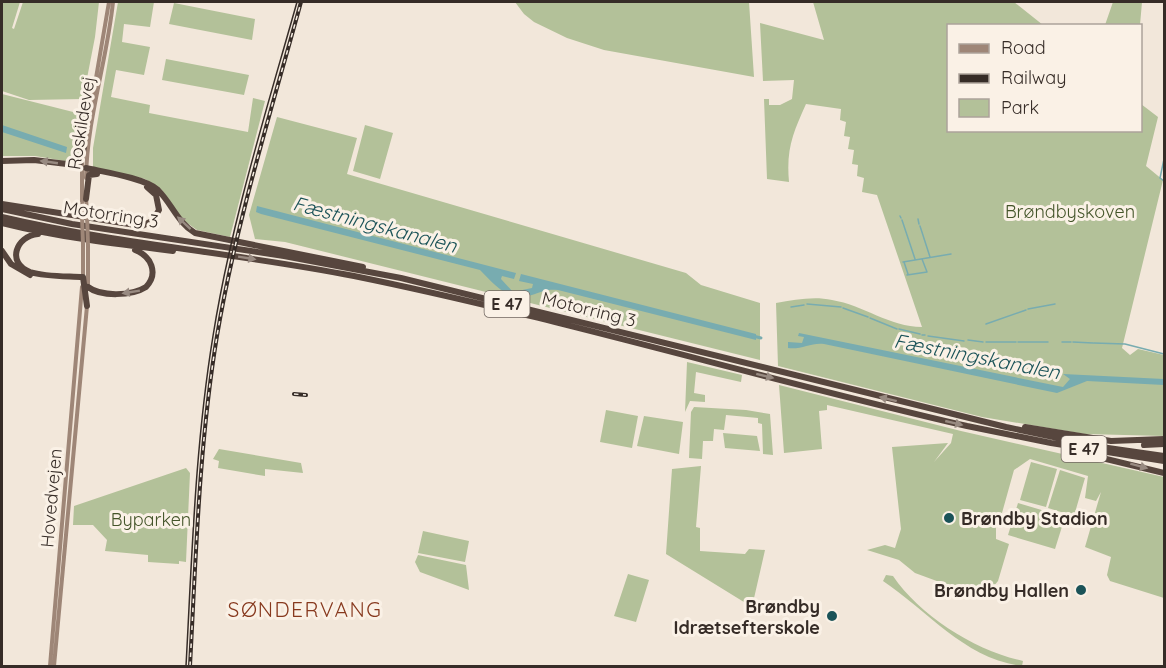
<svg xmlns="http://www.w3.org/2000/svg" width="1166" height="668" viewBox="0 0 1166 668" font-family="Quicksand,sans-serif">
<rect width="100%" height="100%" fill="#f2e7da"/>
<!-- green -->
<path fill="#b3c199" d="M 2,2 L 20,2 L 12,28 L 14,29 L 23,2 L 99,2 L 95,37 L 83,99 L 29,100 L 2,91 Z
M 118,2 L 154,2 L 150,27 L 124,24 L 122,42 L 150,47 L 144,75 L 116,70 L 111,97 L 150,105 L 149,113 L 248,132 L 253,98 L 265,101 L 230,237 L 197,230 L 180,218 L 162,190 L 145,179 L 93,167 L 93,148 Z
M 515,2 L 749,2 L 754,77 L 604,50 L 567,38 L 534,22 L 524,14 Z
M 813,2 L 1014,2 L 1043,25 L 948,26 L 948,130 L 1140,130 L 1141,104 L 1158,117 L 1146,166 L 1163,180 L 1122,348 L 1130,355 L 1138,349 L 1164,355 L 1164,436 L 1085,434 L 982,417 L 778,366 L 776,303 C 795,300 813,296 832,300 C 863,305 890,327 922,327 L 877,195 L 862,192 L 864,178 L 857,176 L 858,165 L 852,164 L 854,150 L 848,149 L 850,137 L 844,136 L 846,122 L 840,120 L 841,109 L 806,104 C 793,133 786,149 789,182 L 767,179 L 764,99 L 769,99 L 769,105 L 780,105 L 792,99 L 794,80 L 763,81 L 760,23 L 824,40 Z
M 1113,2 L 1142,2 L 1140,25 L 1105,25 Z
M 174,3 L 255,19 L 252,40 L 169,24 Z
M 166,59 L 249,75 L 244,95 L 162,80 Z
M 2,94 L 85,115 L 77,163 L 35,156 L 2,156 Z
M 277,117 L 357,138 L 347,174 L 686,273 L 701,285 L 760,303 L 760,360 L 285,242 L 255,239 L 249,215 Z
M 365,125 L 393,133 L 380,179 L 353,171 Z
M 687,362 L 742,375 L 741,382 L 696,372 L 694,393 L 705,395 L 705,402 L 690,401 L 685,412 Z
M 779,385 L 961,431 L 1164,477 L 1164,598 L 1110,581 L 1107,575 L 1111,557 L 1085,547 L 1101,492 L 1096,501 L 1085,498 L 1088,476 L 1030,459 L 1014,470 L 1002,513 L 996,524 L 996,539 L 1009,544 L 998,581 L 989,592 L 972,594 L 915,573 L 899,560 L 867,550 L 885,545 L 895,548 L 901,529 L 892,447 L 948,443 L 934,462 L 951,443 L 953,434 L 827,405 L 827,410 L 819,411 L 822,449 L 784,453 Z
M 694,407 L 746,410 L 770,414 L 773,455 L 763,454 L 762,424 L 758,423 L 758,418 L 726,415 L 724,430 L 714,429 L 713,441 L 703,441 L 702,459 L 689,458 L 691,412 Z
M 606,410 L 638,416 L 632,448 L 600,442 Z
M 644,416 L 683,422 L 679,454 L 637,446 Z
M 723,433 L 757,436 L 760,451 L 725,448 Z
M 219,449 L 301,463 L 303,473 L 265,469 L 265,476 L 218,468 L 219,461 L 213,459 Z
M 1031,462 L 1057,469 L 1046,507 L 1020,500 Z
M 701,466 L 696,527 L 700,528 L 700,551 L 745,554 L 749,549 L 765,550 L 752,607 L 666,554 L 672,469 Z
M 186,468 L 190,473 L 186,562 L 179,561 L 179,564 L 148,562 L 148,555 L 105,551 L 107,540 L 93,525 L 73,525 L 74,506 Z
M 1060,470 L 1085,478 L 1074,516 L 1048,508 Z
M 1018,503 L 1065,517 L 1055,549 L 1008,535 Z
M 423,531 L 469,541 L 465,562 L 418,553 Z
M 418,555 L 466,565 L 469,590 L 420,572 L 415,562 Z
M 628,574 L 649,580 L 636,622 L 614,616 Z
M 886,575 L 893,576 C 920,616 976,651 1023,661 L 1022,666 C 965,659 928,611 883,581 Z"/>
<!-- water -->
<path fill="#78acb0" d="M 2,125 L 67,147 L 66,153 L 2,132 Z
M 257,206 L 516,273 L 514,279 L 502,276 L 501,279 L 513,292 L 532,288 L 533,284 L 519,281 L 521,274 L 756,334 L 756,340 L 558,290 C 548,289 544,291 535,294 C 509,303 499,289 480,270 L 261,214 L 256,212 Z
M 799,333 L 1063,387 L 1070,379 L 1063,374 L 1164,379 L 1164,385 L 1087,381 L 1057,393 L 824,344 C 812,342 801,350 788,348 L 788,342 L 802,343 L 804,337 L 798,336 Z"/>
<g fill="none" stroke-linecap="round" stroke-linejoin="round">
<!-- stream -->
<path stroke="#78acb0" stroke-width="1.5" d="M 1164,159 L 1160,178 L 1164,181
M 900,216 L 901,218
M 918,219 L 919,224
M 902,220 L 915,259
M 920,226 L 930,257
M 903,262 L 951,254
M 904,262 L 908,274
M 907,275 L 927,272 L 922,259
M 807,304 L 841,307
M 791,307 L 804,305
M 843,308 L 868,317
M 1028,309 L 1055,304
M 870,318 L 897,329
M 986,324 L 1026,310
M 899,329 L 920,334
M 922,335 L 925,335
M 928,336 L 964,341
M 968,340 L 983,342
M 986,342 L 1016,342
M 1018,342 L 1048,342
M 1062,342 L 1071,342
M 1073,342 L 1093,343
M 1094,343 L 1125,344 L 1164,354"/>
<!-- canal -->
<path stroke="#78acb0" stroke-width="3" d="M 753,336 L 761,338"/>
<!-- secondary -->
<path stroke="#9e8677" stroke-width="4" d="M 84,148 L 109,2
M 86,178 C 87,118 107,61 113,2
M 86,197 L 87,215
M 82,214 L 82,162
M 83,277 L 83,245
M 88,289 L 88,246
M 50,666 L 82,287
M 54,666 L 87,306"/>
<!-- highway -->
<path stroke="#57463e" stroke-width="6" d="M 2,161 L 34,160 L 75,165 L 80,163 L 84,147
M 86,168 C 104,172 145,178 158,190 C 172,204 177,222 195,233 L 363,267
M 86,199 L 89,175 L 97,174
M 2,204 L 142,226 L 152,221 L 159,210 L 156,195 L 147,187
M 2,209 L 72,224 L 284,256 L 401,278 L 1006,427 L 1101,447 L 1164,456
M 2,217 C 117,244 237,253 354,276 C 560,318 762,379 967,426 L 1051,443 L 1164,461
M 2,223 C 58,237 115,244 173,251
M 38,234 C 16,236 6,263 30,272 C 46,277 66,276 83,277 L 87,306
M 2,251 L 11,264 L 30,275
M 88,287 C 101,297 132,296 146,287 C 159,273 151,256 135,250
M 1025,427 L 1111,441 L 1164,439
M 1144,445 L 1164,444
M 1069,450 L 1164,473"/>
<!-- tram -->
<path stroke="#362c27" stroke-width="1.5" d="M 186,666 C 192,556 195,446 213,336 C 231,223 266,112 297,2"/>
<!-- rail casing -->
<g stroke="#362c27" stroke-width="4">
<path id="rail" d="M 294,394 L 306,395
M 190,666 C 196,556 199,445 217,336 C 236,223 271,112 301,2"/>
</g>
<!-- rail -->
<use href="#rail" stroke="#faf1e6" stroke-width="1.5" stroke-dasharray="4.5" stroke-linecap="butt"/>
<!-- secondary-bridge -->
<path stroke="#9e8677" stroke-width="4" d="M 82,214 L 83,245
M 87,215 L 88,246"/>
</g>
<!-- one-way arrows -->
<defs><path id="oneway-solid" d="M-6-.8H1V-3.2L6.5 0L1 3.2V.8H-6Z" transform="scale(1.5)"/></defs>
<g fill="#988a81">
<use href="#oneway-solid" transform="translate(49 162) rotate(-172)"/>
<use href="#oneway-solid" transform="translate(184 223) rotate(-137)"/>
<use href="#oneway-solid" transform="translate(247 258) rotate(9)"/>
<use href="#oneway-solid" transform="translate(131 292) rotate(171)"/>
<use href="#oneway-solid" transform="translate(765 376) rotate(14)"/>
<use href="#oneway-solid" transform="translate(888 399) rotate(-166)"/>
<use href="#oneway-solid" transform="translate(954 423) rotate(13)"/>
<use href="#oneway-solid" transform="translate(1139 466) rotate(15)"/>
</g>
<!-- markers -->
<g fill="#1b5358" stroke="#faf1e6" stroke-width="2">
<circle cx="949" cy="518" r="6"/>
<circle cx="1081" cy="590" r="6"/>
<circle cx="832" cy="616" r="6"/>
</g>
<g text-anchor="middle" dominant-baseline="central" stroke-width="6" stroke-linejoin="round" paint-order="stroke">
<!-- shield labels -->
<g fill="#faf1e6" stroke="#716760" stroke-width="1.5">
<rect x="484.5" y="291" width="45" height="26" rx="4.5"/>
<rect x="1061.5" y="436" width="45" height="26" rx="4.5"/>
</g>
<g font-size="16" font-weight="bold" fill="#362c27">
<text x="507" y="304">E 47</text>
<text x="1084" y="449">E 47</text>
</g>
<!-- street labels -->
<g font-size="18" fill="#362c27" stroke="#faf1e6">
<text transform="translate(81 123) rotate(-81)">Roskildevej</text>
<text transform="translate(111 214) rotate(9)">Motorring 3</text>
<text transform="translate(589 309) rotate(14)">Motorring 3</text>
<text transform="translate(51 498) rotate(-85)">Hovedvejen</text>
</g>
<!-- park labels -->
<g font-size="18" fill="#44552a" stroke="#faf1e6">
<text x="1070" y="211">Brøndbyskoven</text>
<text x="151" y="519">Byparken</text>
</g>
<!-- poi labels -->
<g font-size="18" font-weight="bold" fill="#362c27" stroke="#faf1e6" text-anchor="end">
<text x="961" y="518" text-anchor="start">Brøndby Stadion</text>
<text x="1069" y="590">Brøndby Hallen</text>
<text x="820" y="606">Brøndby<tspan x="820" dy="21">Idrætsefterskole</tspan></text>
</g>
<!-- water labels -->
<g font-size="20" font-style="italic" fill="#1b5358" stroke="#faf1e6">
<text transform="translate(375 224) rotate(15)">Fæstningskanalen</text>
<text transform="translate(977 356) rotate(11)">Fæstningskanalen</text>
</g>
<!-- quarter labels -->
<g font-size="21" letter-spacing="1.5" fill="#87391e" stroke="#faf1e6">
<text x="305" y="609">SØNDERVANG</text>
</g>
</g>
<!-- border -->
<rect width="1166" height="668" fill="none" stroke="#362c27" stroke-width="6"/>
<!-- legend -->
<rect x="947" y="24" width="195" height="108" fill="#faf1e6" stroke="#aca29a" stroke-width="1.5"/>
<rect x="959" y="44" width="30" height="9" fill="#9e8677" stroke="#aca29a" stroke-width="1.5"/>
<text x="1001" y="54" font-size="18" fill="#362c27">Road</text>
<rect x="959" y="74" width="30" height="9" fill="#362c27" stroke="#aca29a" stroke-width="1.5"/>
<text x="1001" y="84" font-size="18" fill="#362c27">Railway</text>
<rect x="959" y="99" width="30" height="18" fill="#b3c199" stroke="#aca29a" stroke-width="1.5"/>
<text x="1001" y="114" font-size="18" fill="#362c27">Park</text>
</svg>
